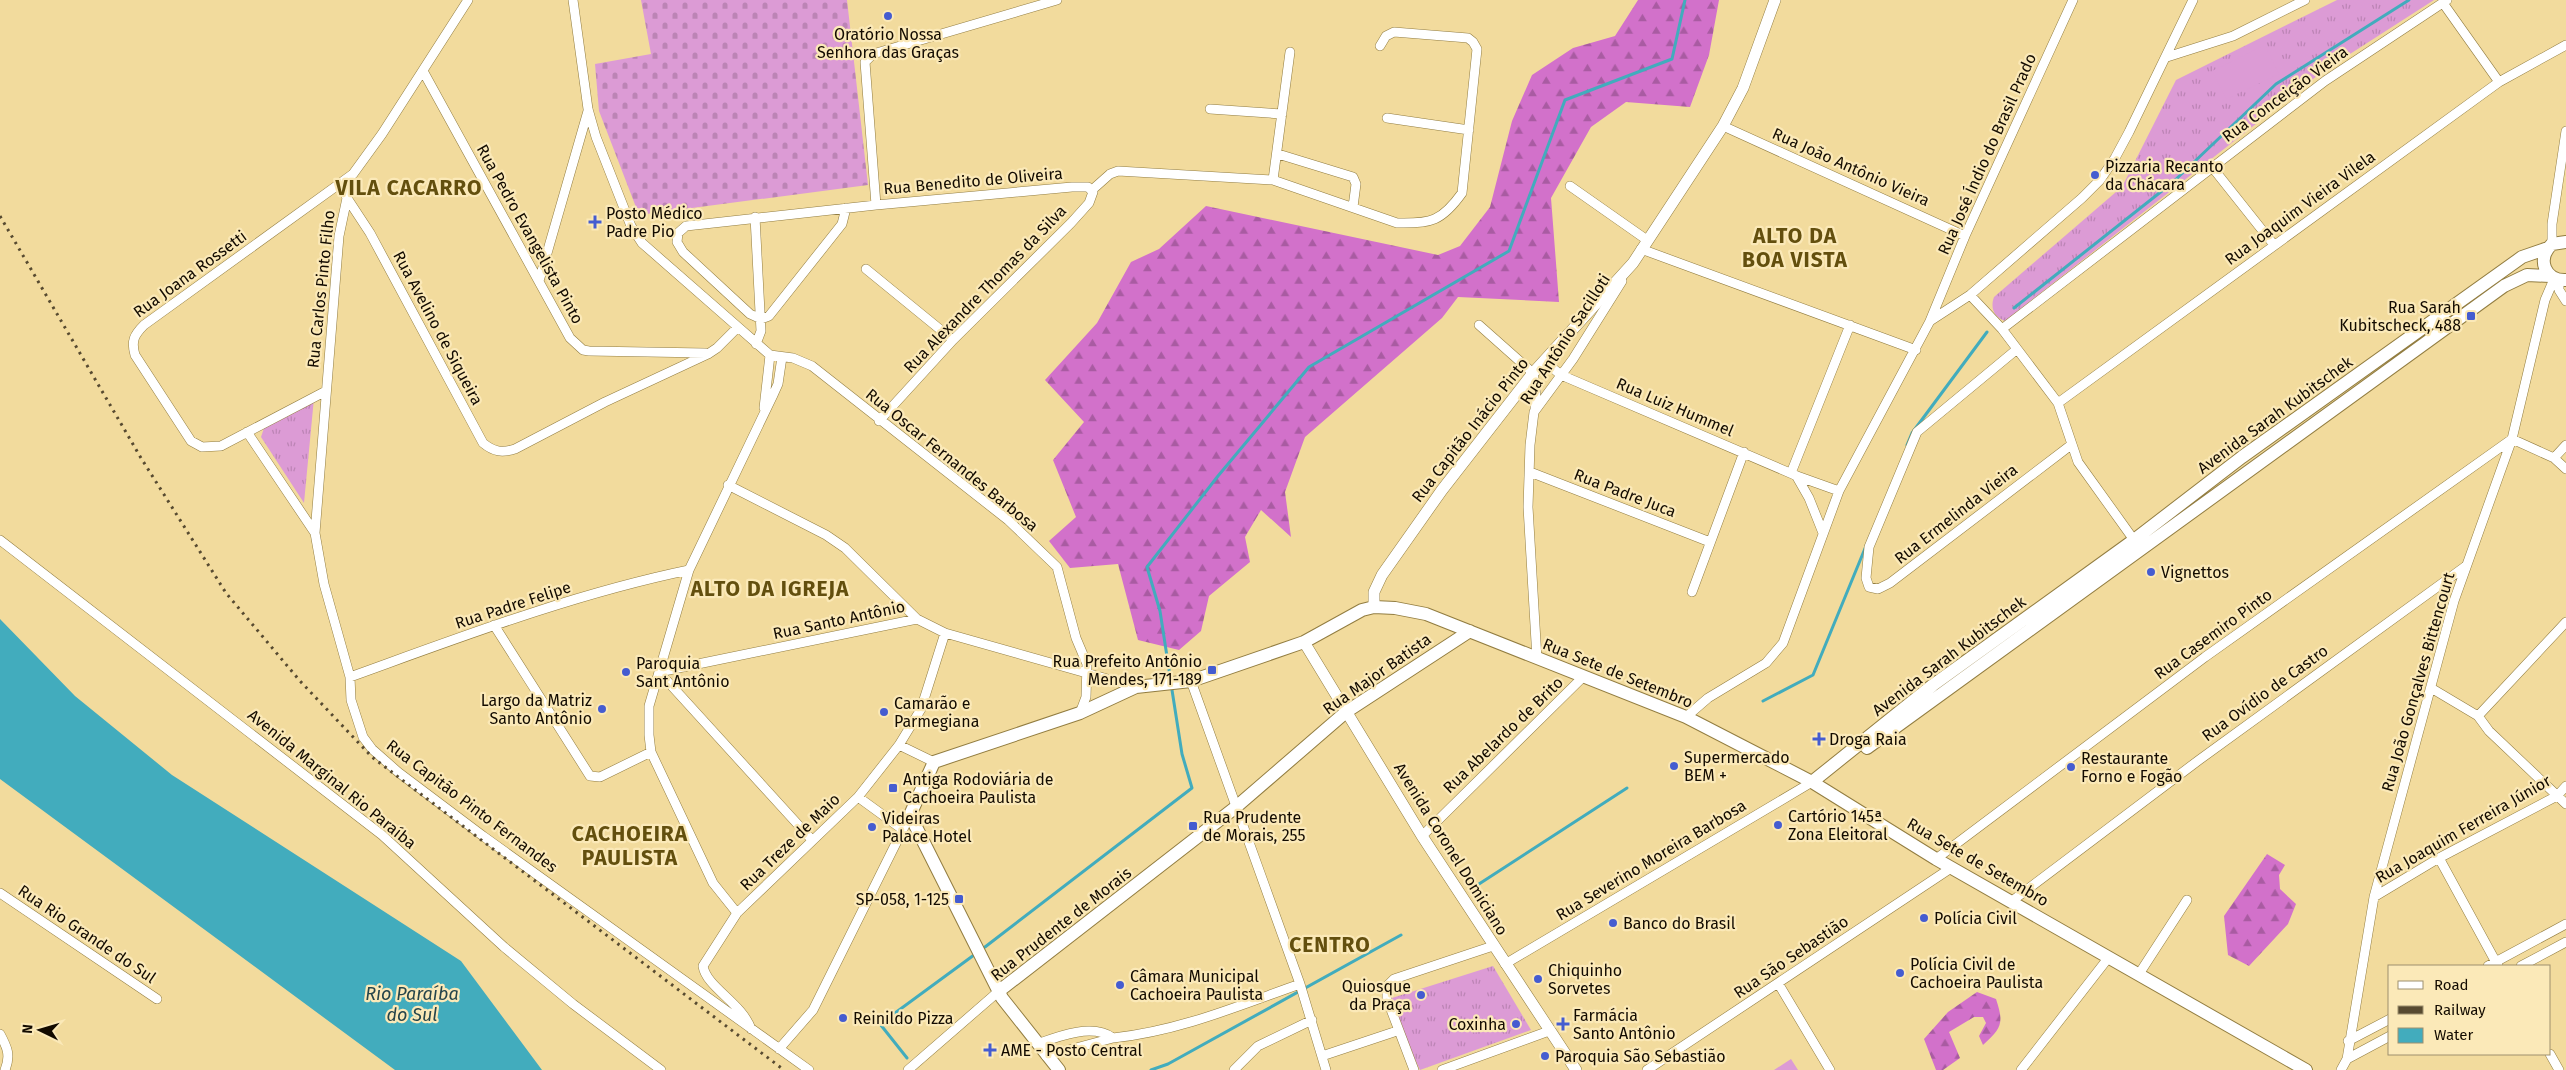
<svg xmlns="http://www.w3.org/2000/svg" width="2566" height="1070" viewBox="0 0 2566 1070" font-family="'Fira Sans',sans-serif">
<defs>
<pattern id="grass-tufts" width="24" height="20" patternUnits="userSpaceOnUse" patternTransform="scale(1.25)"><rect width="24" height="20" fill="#dc9bd5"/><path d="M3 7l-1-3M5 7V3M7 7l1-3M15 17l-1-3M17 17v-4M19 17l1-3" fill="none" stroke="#bc84b5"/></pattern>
<pattern id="forest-firs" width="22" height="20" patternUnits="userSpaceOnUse" patternTransform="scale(1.25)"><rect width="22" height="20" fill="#d271ca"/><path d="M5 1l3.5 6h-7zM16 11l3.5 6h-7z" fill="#a95ba2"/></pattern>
<pattern id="cemetery-stones" width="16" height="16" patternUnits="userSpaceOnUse" patternTransform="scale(1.25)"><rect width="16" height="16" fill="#dc9bd5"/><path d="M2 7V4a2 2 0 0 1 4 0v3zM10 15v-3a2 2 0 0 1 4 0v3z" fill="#bc84b5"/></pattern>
</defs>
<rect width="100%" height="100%" fill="#f2db9d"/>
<!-- grass -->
<path fill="url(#grass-tufts)" d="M 2337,0 L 2434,0 L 2322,72 L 2005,321 C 1994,317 1990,308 1994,297 L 2116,192 L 2124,183 L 2176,80 Z
M 314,398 L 304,503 L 261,437 L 264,428 Z
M 1493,966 L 1531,1030 L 1420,1070 L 1403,1034 L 1392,998 Z"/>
<!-- forest -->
<path fill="url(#forest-firs)" d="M 1638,0 L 1719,0 L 1709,55 L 1690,107 L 1626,102 L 1591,127 L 1551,198 L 1559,302 L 1458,297 L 1442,318 L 1305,437 L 1285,492 L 1291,537 L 1261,510 L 1245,537 L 1250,562 L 1209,596 L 1201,631 L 1179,650 L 1138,640 L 1118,564 L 1070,568 L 1049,541 L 1076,517 L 1053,460 L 1084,422 L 1045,380 L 1097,323 L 1131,262 L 1159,249 L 1206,206 L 1438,255 L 1460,246 L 1490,207 L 1512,121 L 1532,75 L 1573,48 L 1615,36 Z
M 2267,854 L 2285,865 L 2279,875 L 2280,889 L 2296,904 L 2288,924 L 2249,966 L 2228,955 L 2224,916 Z
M 1977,992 L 1996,999 C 2004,1023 2002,1028 1983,1045 L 1979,1036 L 1986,1023 L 1983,1017 L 1974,1017 L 1949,1032 L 1960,1058 L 1943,1070 L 1936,1070 L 1924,1039 L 1948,1012 Z"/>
<!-- cemetery -->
<path fill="url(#cemetery-stones)" d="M 641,0 L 847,0 L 868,185 L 639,215 L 599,111 L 595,64 L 651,54 Z"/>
<!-- pitch -->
<path fill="#dc9bd5" d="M 2265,45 L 2279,74 L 2226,99 L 2212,71 Z
M 1791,1059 L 1798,1070 L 1774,1070 Z"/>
<!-- water -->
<path fill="#42acbd" d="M 0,619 L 75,696 L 172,775 L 461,961 L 542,1070 L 395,1070 L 0,779 Z"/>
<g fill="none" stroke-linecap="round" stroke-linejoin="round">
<!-- stream -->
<path stroke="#42acbd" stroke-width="3" d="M 2014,308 L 2172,183 L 2276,84 L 2409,0
M 1907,445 L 1912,433 L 1987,332
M 1170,676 L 1160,611 L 1147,567 L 1218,476 L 1309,367 L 1509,251 L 1565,100 L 1672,59 L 1685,0
M 1763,701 L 1813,675 L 1866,546
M 1479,884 L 1627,788
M 985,947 L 1192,788 L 1182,754 L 1172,690
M 907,1058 L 880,1024 L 974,955
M 1151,1070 L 1168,1064 L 1401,935"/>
<!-- minor casing -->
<g stroke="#927d41" stroke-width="10">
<path id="minor" d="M 573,0 L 588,109 L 596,137 L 631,226 L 642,243 L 738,327
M 2443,3 L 2499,82
M 2167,57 L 2233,36 L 2305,0
M 423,71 L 570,338 L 583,350 L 589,351 L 705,353
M 1210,109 L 1282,114
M 1387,118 L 1469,130
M 1723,126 L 1965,236
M 1278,154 L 1353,177 L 1356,184 L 1353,207
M 2212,167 L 2274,245
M 1273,180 L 1290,52
M 341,184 L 347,198 L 339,236 L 315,533 L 324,584 L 350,677 L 351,700 L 363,737 L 372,749 L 398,772 L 483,836 L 809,1070
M 1570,186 L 1647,240
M 1092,190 L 1110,174 L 1118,171 L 1273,180 L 1397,223 C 1431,224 1442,221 1462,193 L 1477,49 L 1473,42 L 1468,38 L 1394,32 L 1386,36 L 1380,46
M 347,198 L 370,233 L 483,443 C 494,452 502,453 515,449 L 605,402 L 708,354 L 717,348 L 738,327 L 770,355 L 793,358 L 812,366 L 1008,520 L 1057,567 L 1076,638 L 1087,664 L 1086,697 L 1080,713
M 876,205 L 865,62 L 873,54 L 1057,0
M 846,208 L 842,224 L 769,316 L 761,319 L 750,314 L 683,252 L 677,242 L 678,233 L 686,226 L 876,205 L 1072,187 L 1088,187 L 1093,192 L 1089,203 L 1071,223 L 953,340 L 879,421
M 755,217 L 761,331 L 756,344
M 2552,244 L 2552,224 L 2566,131
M 1641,249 L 1916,350
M 866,269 L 953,340
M 2559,280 L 2559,290 L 2566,301
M 539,281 L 588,111
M 1970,295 L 2002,329 L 2058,403 L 2078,462 L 2134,540
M 1930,321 L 1970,295 L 2082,198 L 2100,180 L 2115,158 L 2129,132 L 2193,0
M 1479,325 L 1533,373 L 1536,389 L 1535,410
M 2002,329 L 2325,81 L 2447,0
M 2016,350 L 1917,432 L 1869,547 L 1866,578 L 1869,587 L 1878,589 L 1890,583 L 2071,445
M 1544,361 L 1561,375 L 1797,476 L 1839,491
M 326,391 L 221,446 L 202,447 L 191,441 L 135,355 C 131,341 134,335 144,325 L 353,174 L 382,134 L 468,0
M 2058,403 L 2499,82 L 2566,45
M 764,408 L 770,355
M 247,432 L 315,533
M 2512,439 L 2554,458 L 2566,469
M 2554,458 L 2566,445
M 1530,472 L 1710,542
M 1791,473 L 1850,325
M 1797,477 L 1809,498 L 1823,533
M 728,485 L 826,535 L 845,548 L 917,619
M 0,540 L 382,835 L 504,947 L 573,1004 L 661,1070
M 1692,592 L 1744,452
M 494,625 L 590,776 L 600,777 L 651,752
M 1537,659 L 1528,507 L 1530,445 L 1534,412 L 1573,359 L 1622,281
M 659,672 L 917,619 L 945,633 L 1136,687
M 659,672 L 812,840
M 350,677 C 461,637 573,594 689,570
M 1191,681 L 1300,984 L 1326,1070
M 2431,688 L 2478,716 L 2489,731 L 2566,804
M 2478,716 L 2566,622
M 1686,717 L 1708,698 L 1766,663 L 1783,643 L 1839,491 L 1930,321 L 1965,236 L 2073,0
M 899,745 L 934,762
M 858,797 L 902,829
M 1422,836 L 1584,676
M 2439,858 L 2498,966
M 1936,859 L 2205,657 L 2512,439
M 0,893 L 157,999
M 2374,897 L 2439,858 L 2557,796 L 2566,786
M 2012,901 L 2199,760 L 2466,566
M 737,913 L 713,883 L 651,752 L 649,735 L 649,706 L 689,570 L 773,395 L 778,384 L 782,357
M 1505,964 L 1812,782
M 2488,966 L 2566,924
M 2521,966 L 2566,942
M 2139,974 L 2187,900
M 1778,983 L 1830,1070
M 751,1029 C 742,1003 706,987 703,966 L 737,913 L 858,797 L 899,745 L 921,709 L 945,633
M 0,1034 C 7,1047 11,1055 5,1070
M 1113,1038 C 1179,1031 1238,1006 1300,984
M 2348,1041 L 2390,1019
M 1037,1044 C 1059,1036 1093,1023 1113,1038 L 1046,1056
M 779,1049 L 813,1010 L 910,815
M 2550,1054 L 2559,1070
M 1322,1056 L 1397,1031
M 2347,1059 L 2390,1036
M 908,1070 L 999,991
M 1234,1070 L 1258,1046 L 1312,1020
M 1414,1070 L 1387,999 L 1387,986 L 1394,979 L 1493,946
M 1442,1070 L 1549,1031
M 1647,1070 L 1951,868
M 2021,1070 L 2109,957
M 2341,1070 L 2347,1059 L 2374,897 L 2454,601 L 2512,439 L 2545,300 L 2554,279"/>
</g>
<!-- tertiary casing -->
<g stroke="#927d41" stroke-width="12">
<path id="tertiary" d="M 1374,607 L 1374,592 L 1382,575 L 1442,490 L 1533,373 L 1633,263 L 1723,126 L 1743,88 L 1775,0
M 1304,642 L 1422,836 L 1576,1070"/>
</g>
<!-- secondary casing -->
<g stroke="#927d41" stroke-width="14">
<path id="secondary" d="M 2566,242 L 2552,244 C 2536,259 2545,281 2566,280
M 1867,748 L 2504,286 L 2527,275 L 2550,276
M 1812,782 L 1933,685 L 2134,540 L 2242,457 L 2522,257 L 2548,248
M 999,991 L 1236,807 L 1346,712 L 1470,631
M 1059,1070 L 1002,998 L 910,815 L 934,762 L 1080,713 L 1136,687 L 1191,681 L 1304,642 L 1362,610 L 1374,607 L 1395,608 L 1426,614 L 1686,717 L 1812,782 L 1936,859 L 2306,1070"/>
</g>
<!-- minor -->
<use href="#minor" stroke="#fff" stroke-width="9"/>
<!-- tertiary -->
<use href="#tertiary" stroke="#fff" stroke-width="11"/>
<!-- secondary -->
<use href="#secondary" stroke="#fff" stroke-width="12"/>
<!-- rail -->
<path stroke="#574a30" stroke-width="3" stroke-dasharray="2.5 5" stroke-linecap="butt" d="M 0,216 L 141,458 L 226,593 L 300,681 L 372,757 L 784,1070"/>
</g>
<!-- markers -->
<g fill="#455cd0" stroke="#fbe9b8" stroke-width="2">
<circle cx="888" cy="16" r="5"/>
<circle cx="2095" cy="175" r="5"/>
<path d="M592.5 214.5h5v5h5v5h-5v5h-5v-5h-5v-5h5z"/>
<rect x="2466" y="311" width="10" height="10" rx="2.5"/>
<circle cx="2151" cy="572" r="5"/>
<rect x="1207" y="665" width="10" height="10" rx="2.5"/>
<circle cx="626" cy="672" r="5"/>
<circle cx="602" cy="709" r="5"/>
<circle cx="884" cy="712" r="5"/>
<path d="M1816.5 731.5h5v5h5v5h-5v5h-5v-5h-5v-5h5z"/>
<circle cx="1674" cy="766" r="5"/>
<circle cx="2071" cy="767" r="5"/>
<rect x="888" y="783" width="10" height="10" rx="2.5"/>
<circle cx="1778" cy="825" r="5"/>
<rect x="1188" y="821" width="10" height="10" rx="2.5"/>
<circle cx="872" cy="827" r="5"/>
<rect x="954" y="894" width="10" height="10" rx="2.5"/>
<circle cx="1924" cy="918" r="5"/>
<circle cx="1613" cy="923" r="5"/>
<circle cx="1900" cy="973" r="5"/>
<circle cx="1538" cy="979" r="5"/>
<circle cx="1120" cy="985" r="5"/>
<circle cx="1421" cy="995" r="5"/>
<circle cx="843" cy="1018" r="5"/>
<circle cx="1516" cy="1024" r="5"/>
<path d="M1560.5 1016.5h5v5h5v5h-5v5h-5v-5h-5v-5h5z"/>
<path d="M987.5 1042.5h5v5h5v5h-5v5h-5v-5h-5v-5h5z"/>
<circle cx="1545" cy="1056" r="5"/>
</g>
<g text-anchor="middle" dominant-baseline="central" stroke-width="4.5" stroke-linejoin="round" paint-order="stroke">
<!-- poi labels -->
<g font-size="16" fill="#130b00" stroke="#fbe9b8" text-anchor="start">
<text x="888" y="34" text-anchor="middle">Oratório Nossa<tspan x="888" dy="18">Senhora das Graças</tspan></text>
<text x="2105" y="166">Pizzaria Recanto<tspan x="2105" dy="18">da Chácara</tspan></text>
<text x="606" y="213">Posto Médico<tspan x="606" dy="18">Padre Pio</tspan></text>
<text x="2461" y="307" text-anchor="end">Rua Sarah<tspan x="2461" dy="18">Kubitscheck, 488</tspan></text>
<text x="2161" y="572">Vignettos</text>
<text x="1202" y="661" text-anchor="end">Rua Prefeito Antônio<tspan x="1202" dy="18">Mendes, 171-189</tspan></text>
<text x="636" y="663">Paroquia<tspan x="636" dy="18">Sant Antônio</tspan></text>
<text x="592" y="700" text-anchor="end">Largo da Matriz<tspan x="592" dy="18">Santo Antônio</tspan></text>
<text x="894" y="703">Camarão e<tspan x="894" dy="18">Parmegiana</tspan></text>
<text x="1829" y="739">Droga Raia</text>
<text x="1684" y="757">Supermercado<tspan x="1684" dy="18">BEM +</tspan></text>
<text x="2081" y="758">Restaurante<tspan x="2081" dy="18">Forno e Fogão</tspan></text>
<text x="903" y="779">Antiga Rodoviária de<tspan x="903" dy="18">Cachoeira Paulista</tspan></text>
<text x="1788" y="816">Cartório 145ª<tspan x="1788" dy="18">Zona Eleitoral</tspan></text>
<text x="1203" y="817">Rua Prudente<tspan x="1203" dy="18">de Morais, 255</tspan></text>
<text x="882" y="818">Videiras<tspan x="882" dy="18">Palace Hotel</tspan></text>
<text x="949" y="899" text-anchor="end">SP-058, 1-125</text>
<text x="1934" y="918">Polícia Civil</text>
<text x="1623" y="923">Banco do Brasil</text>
<text x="1910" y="964">Polícia Civil de<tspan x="1910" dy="18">Cachoeira Paulista</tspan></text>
<text x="1548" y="970">Chiquinho<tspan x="1548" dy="18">Sorvetes</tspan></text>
<text x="1130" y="976">Câmara Municipal<tspan x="1130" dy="18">Cachoeira Paulista</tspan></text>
<text x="1411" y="986" text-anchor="end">Quiosque<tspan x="1411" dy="18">da Praça</tspan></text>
<text x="1573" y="1015">Farmácia<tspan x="1573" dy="18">Santo Antônio</tspan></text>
<text x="853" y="1018">Reinildo Pizza</text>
<text x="1506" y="1024" text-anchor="end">Coxinha</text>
<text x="1001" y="1050">AME - Posto Central</text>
<text x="1555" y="1056">Paroquia São Sebastião</text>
</g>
<!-- street labels -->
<g font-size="16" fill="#130b00" stroke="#fbe9b8">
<text transform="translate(2285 94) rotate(-36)">Rua Conceição Vieira</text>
<text transform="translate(1987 154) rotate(-66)">Rua José Índio do Brasil Prado</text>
<text transform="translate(1851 167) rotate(24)">Rua João Antônio Vieira</text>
<text transform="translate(973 181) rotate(-5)">Rua Benedito de Oliveira</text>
<text transform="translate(2300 208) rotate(-36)">Rua Joaquim Vieira Vilela</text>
<text transform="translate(530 234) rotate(61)">Rua Pedro Evangelista Pinto</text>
<text transform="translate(190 274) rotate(-36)">Rua Joana Rossetti</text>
<text transform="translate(321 289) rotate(-84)">Rua Carlos Pinto Filho</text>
<text transform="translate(985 289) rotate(-46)">Rua Alexandre Thomas da Silva</text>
<text transform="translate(438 328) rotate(62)">Rua Avelino de Siqueira</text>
<text transform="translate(1565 339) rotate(-57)">Rua Antônio Sacilloti</text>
<text transform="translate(1675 407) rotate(23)">Rua Luiz Hummel</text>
<text transform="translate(2275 415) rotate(-36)">Avenida Sarah Kubitschek</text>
<text transform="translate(1470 430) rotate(-52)">Rua Capitão Inácio Pinto</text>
<text transform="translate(952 460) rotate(39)">Rua Oscar Fernandes Barbosa</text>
<text transform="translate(1625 493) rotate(21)">Rua Padre Juca</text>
<text transform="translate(1956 514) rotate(-38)">Rua Ermelinda Vieira</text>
<text transform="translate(513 605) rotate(-18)">Rua Padre Felipe</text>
<text transform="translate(839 620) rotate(-12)">Rua Santo Antônio</text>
<text transform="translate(2213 634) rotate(-36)">Rua Casemiro Pinto</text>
<text transform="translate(1949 656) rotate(-37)">Avenida Sarah Kubitschek</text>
<text transform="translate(1618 673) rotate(22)">Rua Sete de Setembro</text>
<text transform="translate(1377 674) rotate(-35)">Rua Major Batista</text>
<text transform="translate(2418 682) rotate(-74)">Rua João Gonçalves Bittencourt</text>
<text transform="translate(2265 693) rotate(-36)">Rua Ovídio de Castro</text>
<text transform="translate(1503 735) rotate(-44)">Rua Abelardo de Brito</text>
<text transform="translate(332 779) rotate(39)">Avenida Marginal Rio Paraíba</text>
<text transform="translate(472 806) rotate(37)">Rua Capitão Pinto Fernandes</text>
<text transform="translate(2463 829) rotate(-30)">Rua Joaquim Ferreira Júnior</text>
<text transform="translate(790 842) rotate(-44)">Rua Treze de Maio</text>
<text transform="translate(1451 849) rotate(58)">Avenida Coronel Domiciano</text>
<text transform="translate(1651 860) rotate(-31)">Rua Severino Moreira Barbosa</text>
<text transform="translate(1978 862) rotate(30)">Rua Sete de Setembro</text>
<text transform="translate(1061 924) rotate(-38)">Rua Prudente de Morais</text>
<text transform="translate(87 934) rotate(34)">Rua Rio Grande do Sul</text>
<text transform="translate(1791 957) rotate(-34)">Rua São Sebastião</text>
</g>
<!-- water labels -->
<g font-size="18" font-style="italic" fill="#25454b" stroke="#fbe9b8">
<text x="412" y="994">Rio Paraíba<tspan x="412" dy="21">do Sul</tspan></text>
</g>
<!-- district labels -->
<g font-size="21" font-weight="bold" letter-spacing="1" fill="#634f0e" stroke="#fbe9b8">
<text x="409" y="188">VILA CACARRO</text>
<text x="1795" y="236">ALTO DA<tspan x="1795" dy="24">BOA VISTA</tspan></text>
<text x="770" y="589">ALTO DA IGREJA</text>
<text x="630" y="834">CACHOEIRA<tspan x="630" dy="24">PAULISTA</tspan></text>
<text x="1330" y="945">CENTRO</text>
</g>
</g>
<!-- legend -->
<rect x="2388" y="965" width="162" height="90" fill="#fbe9b8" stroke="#9e906e"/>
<rect x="2398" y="981" width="25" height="8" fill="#ffffff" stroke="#9e906e"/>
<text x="2434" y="990" font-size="15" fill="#130b00">Road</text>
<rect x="2398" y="1006" width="25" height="8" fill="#574a30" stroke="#9e906e"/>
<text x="2434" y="1015" font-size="15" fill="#130b00">Railway</text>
<rect x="2398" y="1028" width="25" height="15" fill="#42acbd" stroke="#9e906e"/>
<text x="2434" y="1040" font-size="15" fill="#130b00">Water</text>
<!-- north arrow -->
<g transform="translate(40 1030) rotate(275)" stroke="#fbe9b8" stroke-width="4" paint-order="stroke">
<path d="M0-4L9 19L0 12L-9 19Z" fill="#130b00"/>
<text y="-8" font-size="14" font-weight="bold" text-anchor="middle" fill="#130b00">N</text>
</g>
</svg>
